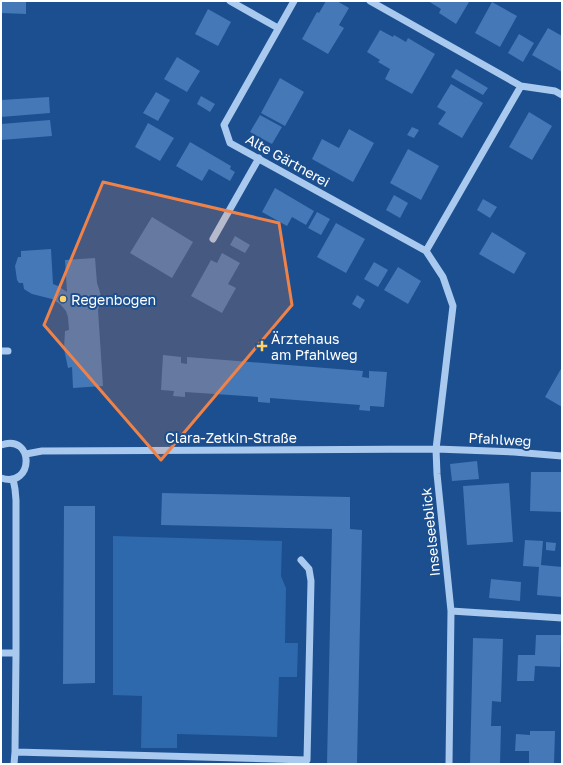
<svg xmlns="http://www.w3.org/2000/svg" width="563" height="765" viewBox="0 0 563 765" font-family="'Golos Text',sans-serif">
<rect width="100%" height="100%" fill="#1b4f8f"/>
<!-- green -->
<path fill="#2e69ad" d="M 113,536 L 282,541 L 281,576 L 286,588 L 285,643 L 298,643 L 297,677 L 279,677 L 277,737 L 177,734 L 177,748 L 141,748 L 142,696 L 113,695 Z"/>
<!-- building -->
<path fill="#4478b7" d="M 1,1 L 26,1 L 26,14 L 1,13 Z
M 326,1 L 337,1 L 349,8 L 339,25 L 344,28 L 328,54 L 302,39 L 317,12 L 319,13 Z
M 428,1 L 467,1 L 469,2 L 456,24 L 439,13 L 441,9 Z
M 492,2 L 517,16 L 500,47 L 475,33 Z
M 208,9 L 231,22 L 218,46 L 195,34 Z
M 548,28 L 562,36 L 562,72 L 532,55 Z
M 380,30 L 393,37 L 394,35 L 406,42 L 408,38 L 435,54 L 412,94 L 385,79 L 390,69 L 378,62 L 380,60 L 367,52 Z
M 519,34 L 534,43 L 523,62 L 508,53 Z
M 177,57 L 200,71 L 187,92 L 164,79 Z
M 456,69 L 488,88 L 483,95 L 451,77 Z
M 280,78 L 304,92 L 285,126 L 261,113 Z
M 451,84 L 483,103 L 462,138 L 438,124 L 446,112 L 437,107 Z
M 156,92 L 170,100 L 158,121 L 143,113 Z
M 201,96 L 215,104 L 210,112 L 197,104 Z
M 49,97 L 50,113 L 1,117 L 1,100 Z
M 529,112 L 552,126 L 532,160 L 509,147 Z
M 260,115 L 282,127 L 272,144 L 250,132 Z
M 50,120 L 52,136 L 1,140 L 1,124 Z
M 148,123 L 174,138 L 160,161 L 135,147 Z
M 412,127 L 419,130 L 414,138 L 407,135 Z
M 349,129 L 374,143 L 353,182 L 312,159 L 322,139 L 339,148 Z
M 190,142 L 231,166 L 230,169 L 235,172 L 230,181 L 209,169 L 202,181 L 176,166 Z
M 408,149 L 439,166 L 421,200 L 390,183 Z
M 275,188 L 314,211 L 306,225 L 292,217 L 287,226 L 262,212 Z
M 394,195 L 408,203 L 400,218 L 386,210 Z
M 483,199 L 497,207 L 490,218 L 477,210 Z
M 317,212 L 330,219 L 321,235 L 308,228 Z
M 152,217 L 193,242 L 172,278 L 130,253 Z
M 336,223 L 365,239 L 346,273 L 317,257 Z
M 492,232 L 526,253 L 514,274 L 479,254 Z
M 235,236 L 250,245 L 245,253 L 230,245 Z
M 51,249 L 53,284 L 58,286 L 67,292 L 65,260 L 95,258 L 97,283 L 99,289 L 101,296 L 101,302 L 98,310 L 103,386 L 73,388 L 72,367 L 68,368 L 64,349 L 65,331 L 69,330 L 68,317 L 66,311 L 60,304 L 52,299 L 32,294 L 27,291 L 24,289 L 23,283 L 19,283 L 17,280 L 15,266 L 18,257 L 21,257 L 21,251 Z
M 222,253 L 240,263 L 228,284 L 236,288 L 222,313 L 191,296 L 211,260 L 217,263 Z
M 374,262 L 388,270 L 378,287 L 364,279 Z
M 398,267 L 421,281 L 408,304 L 384,290 Z
M 357,295 L 365,300 L 360,309 L 352,304 Z
M 163,355 L 181,357 L 181,363 L 187,364 L 187,357 L 363,371 L 362,377 L 369,378 L 369,371 L 387,372 L 384,407 L 370,406 L 370,411 L 359,410 L 360,405 L 270,398 L 270,403 L 258,402 L 258,397 L 185,392 L 185,397 L 173,396 L 174,391 L 161,390 Z
M 562,367 L 562,407 L 545,397 Z
M 477,461 L 479,479 L 452,481 L 450,464 Z
M 531,472 L 562,472 L 562,512 L 530,511 Z
M 509,483 L 513,542 L 467,545 L 463,486 Z
M 162,493 L 350,497 L 350,529 L 362,530 L 357,764 L 327,764 L 332,529 L 161,525 Z
M 64,506 L 95,506 L 95,683 L 63,684 Z
M 525,540 L 543,541 L 541,565 L 562,567 L 562,597 L 537,595 L 539,567 L 523,566 Z
M 546,542 L 556,543 L 555,551 L 546,550 Z
M 491,579 L 521,582 L 520,601 L 489,598 Z
M 536,635 L 561,635 L 560,667 L 535,666 L 534,681 L 517,681 L 518,655 L 535,655 Z
M 473,638 L 503,639 L 501,702 L 492,701 L 491,726 L 501,726 L 500,764 L 470,764 Z
M 530,731 L 555,731 L 554,764 L 529,764 L 529,751 L 515,751 L 516,734 L 530,735 Z"/>
<g fill="none" stroke-linecap="round" stroke-linejoin="round">
<!-- minor -->
<path stroke="#a9c9ee" stroke-width="7" d="M 230,1 L 278,28
M 294,1 L 224,125 L 230,143 L 426,251 L 443,277 L 453,306 L 436,449 L 437,474 L 451,611 L 449,764
M 370,1 L 521,86 L 426,251
M 521,86 L 555,91 L 562,95
M 213,239 L 259,158
M 1,351 L 8,351
M 1,445 C 35,433 34,489 1,478
M 26,454 L 42,451 L 436,449 L 514,452 L 562,456
M 13,479 L 15,489 L 16,500 L 16,653 L 15,752 L 14,764
M 451,611 L 562,618
M 1,653 L 16,653
M 15,752 L 307,760 L 311,581 L 309,569 L 301,560"/>
</g>
<!-- marked area -->
<path fill="#ee8249" fill-opacity="0.2" stroke="#ee8249" stroke-width="3" stroke-linejoin="round" d="M 103,182 L 279,223 L 292,305 L 161,460 L 44,325 Z"/>
<!-- markers -->
<g fill="#ffd166" stroke="#1b4f8f" stroke-width="1.5">
<circle cx="63" cy="299" r="4"/>
<path d="M260 340h4v4h4v4h-4v4h-4v-4h-4v-4h4z"/>
</g>
<g text-anchor="middle" dominant-baseline="central" stroke-width="4" stroke-linejoin="round" paint-order="stroke">
<!-- street labels -->
<g font-size="14" fill="#fff" stroke="#1b4f8f">
<text transform="translate(288 160) rotate(29)">Alte Gärtnerei</text>
<text x="231" y="437">Clara-Zetkin-Straße</text>
<text transform="translate(500 439) rotate(3)">Pfahlweg</text>
<text transform="translate(430 532) rotate(-96)">Inselseeblick</text>
</g>
<!-- poi labels -->
<g font-size="14" fill="#fff" stroke="#1b4f8f" text-anchor="start">
<text x="71" y="299">Regenbogen</text>
<text x="271" y="338">Ärztehaus<tspan x="271" dy="16">am Pfahlweg</tspan></text>
</g>
</g>
<!-- border -->
<rect width="563" height="765" fill="none" stroke="#ffffff" stroke-width="4"/>
</svg>
